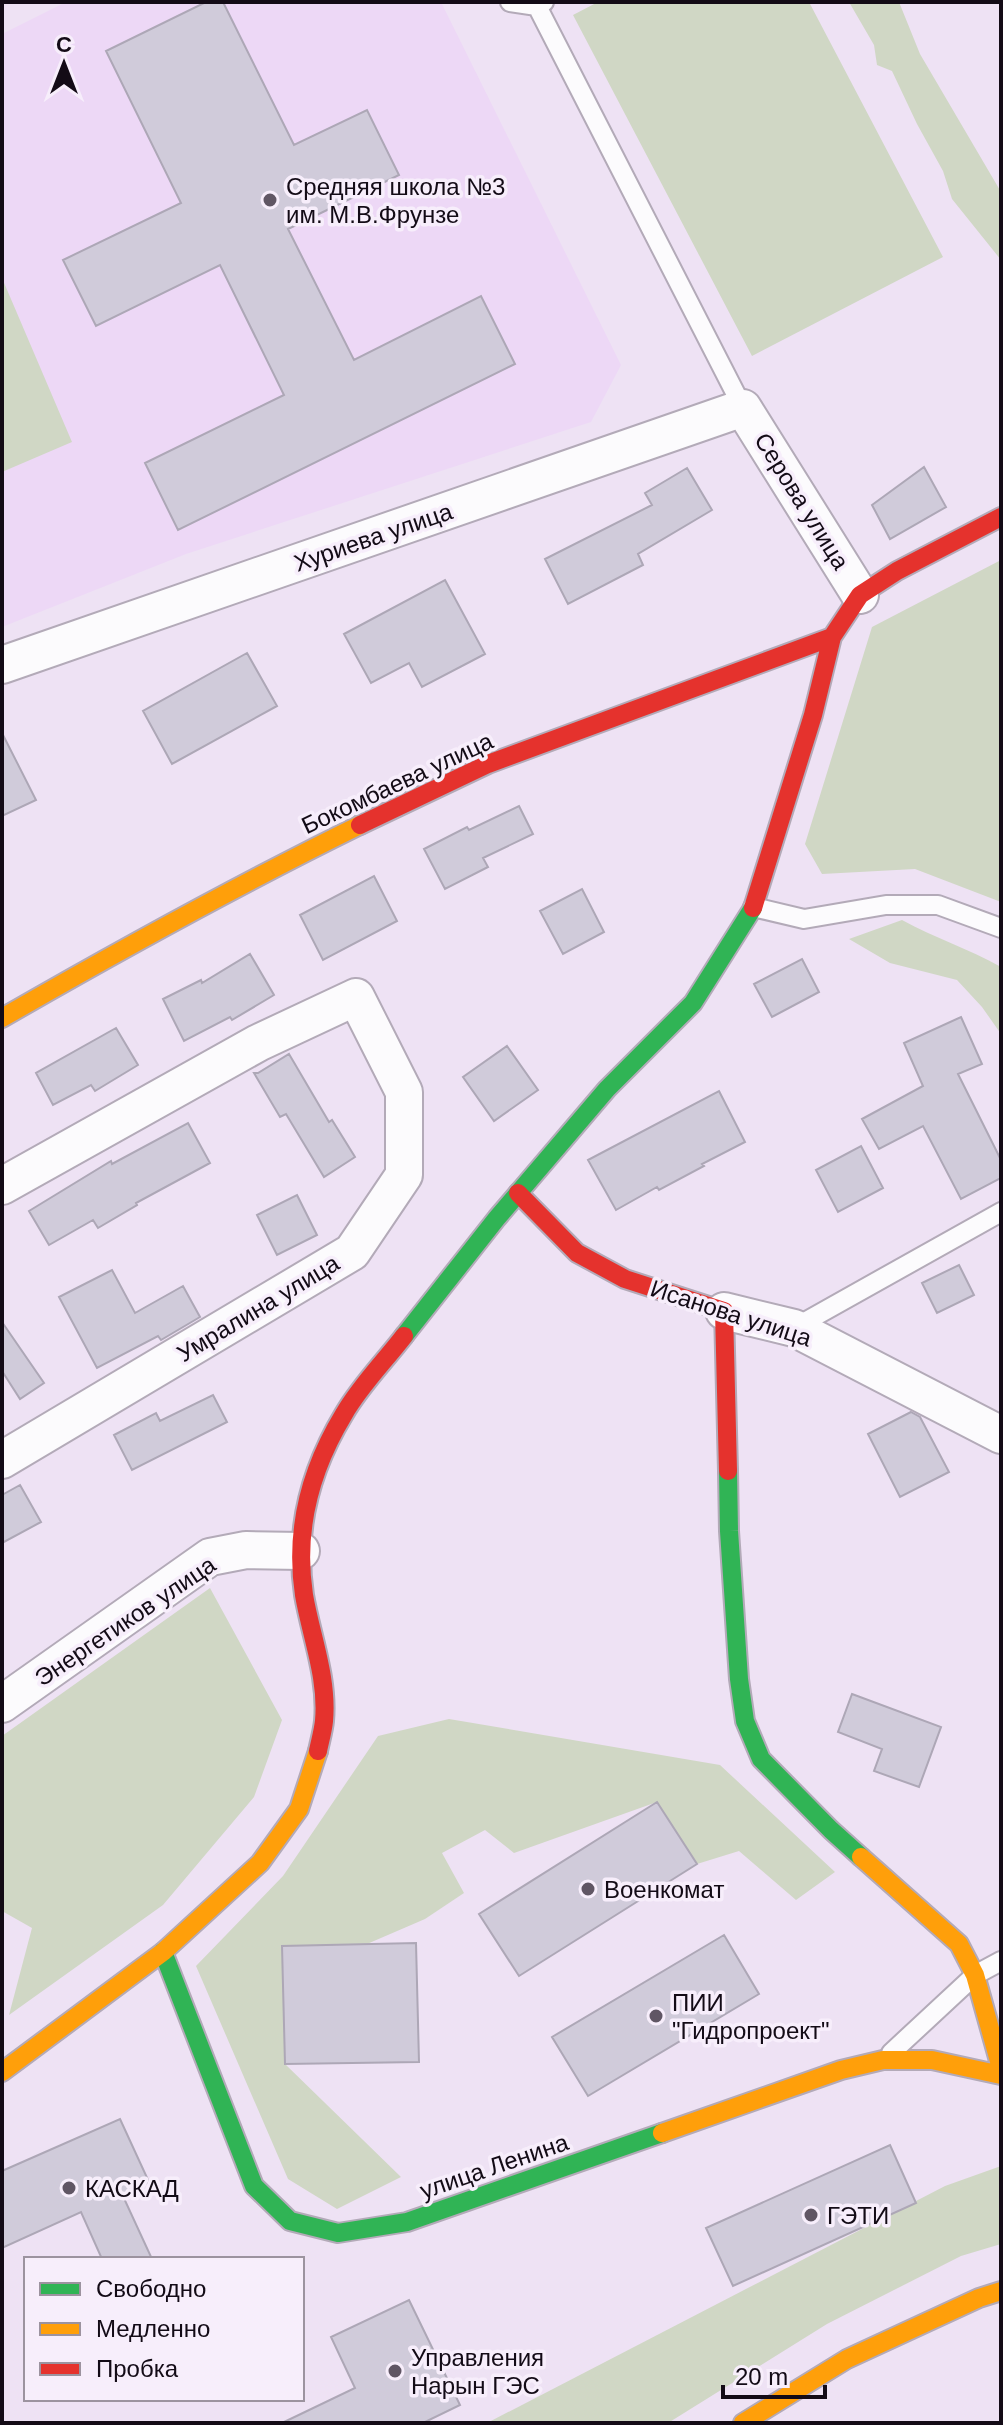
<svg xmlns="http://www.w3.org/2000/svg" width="1003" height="2425" viewBox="0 0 1003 2425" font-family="Arial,sans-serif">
<rect width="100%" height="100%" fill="#eee2f4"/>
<!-- built -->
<path fill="#edd8f6" d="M 66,2 L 441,2 L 621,365 L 591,422 L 186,554 L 2,627 L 2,34 Z"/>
<!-- green -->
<path fill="#d0d7c5" d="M 598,2 L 809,2 L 943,257 L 752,356 L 573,15 Z
M 849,2 L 899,2 L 920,54 L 1001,192 L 1001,260 L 952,199 L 943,171 L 917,124 L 892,71 L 877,65 L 874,45 Z
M 2,278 L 72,442 L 2,472 Z
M 1001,560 L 1001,902 L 915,869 L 822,874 L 805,844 L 872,627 Z
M 902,920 C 935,938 969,949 1001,967 L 1001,1034 L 982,1007 L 957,980 L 890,963 L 849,939 Z
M 210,1588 L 282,1720 L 254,1797 L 163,1905 L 9,2015 L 32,1928 L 2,1911 L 2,1736 Z
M 449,1719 L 720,1765 L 835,1872 L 796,1900 L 739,1851 L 697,1864 L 657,1802 L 514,1853 L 485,1830 L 442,1853 L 464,1893 L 425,1919 L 367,1944 L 282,1946 L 285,2064 L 401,2177 L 337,2209 L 288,2179 L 196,1966 L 283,1876 L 378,1736 Z
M 1001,2166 L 1001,2244 L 961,2256 L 827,2324 L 668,2423 L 487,2423 L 945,2186 Z"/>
<!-- building -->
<path fill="#d0cbda" stroke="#ada7b6" stroke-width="2" d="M 206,2 L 223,2 L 294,145 L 367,110 L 399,175 L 288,229 L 354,360 L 481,296 L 515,364 L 178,530 L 145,463 L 284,395 L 220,265 L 96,326 L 63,260 L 181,203 L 106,51 Z
M 924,467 L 946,507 L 890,539 L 872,505 Z
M 687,468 L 712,510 L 638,554 L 643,565 L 568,604 L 545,559 L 652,505 L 645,493 Z
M 445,580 L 485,654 L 422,687 L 409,663 L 371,683 L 344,634 Z
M 247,653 L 277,706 L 172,764 L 143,711 Z
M 2,733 L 36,800 L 2,816 Z
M 519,806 L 533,834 L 483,858 L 488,867 L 445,889 L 424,849 L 467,827 L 469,830 Z
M 374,876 L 397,921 L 323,960 L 300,915 Z
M 582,889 L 604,932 L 563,954 L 540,911 Z
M 250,954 L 274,995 L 232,1020 L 230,1017 L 184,1041 L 163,999 L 201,980 L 202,983 Z
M 802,959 L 819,992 L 772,1017 L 754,984 Z
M 961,1017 L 982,1064 L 958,1074 L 1001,1160 L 1001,1178 L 961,1199 L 923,1126 L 879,1149 L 862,1119 L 923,1086 L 904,1043 Z
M 116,1028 L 138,1065 L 95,1091 L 91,1085 L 53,1105 L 36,1073 Z
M 507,1046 L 538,1090 L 494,1121 L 463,1077 Z
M 289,1054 L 329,1122 L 332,1120 L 355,1157 L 324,1177 L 286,1114 L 280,1117 L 254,1073 L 258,1073 Z
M 719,1091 L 745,1142 L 702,1164 L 704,1166 L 659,1190 L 657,1187 L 616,1210 L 588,1160 Z
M 188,1123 L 210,1163 L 136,1203 L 137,1205 L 98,1228 L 93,1220 L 49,1245 L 29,1211 L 111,1161 L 112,1164 Z
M 861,1146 L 883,1188 L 838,1212 L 816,1170 Z
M 297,1195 L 317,1235 L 277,1255 L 257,1215 Z
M 959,1265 L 974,1295 L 937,1313 L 922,1283 Z
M 112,1270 L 135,1313 L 183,1286 L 200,1317 L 161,1340 L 158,1336 L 97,1368 L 59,1297 Z
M 2,1322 L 44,1383 L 20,1399 L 2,1371 Z
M 213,1395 L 227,1422 L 132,1470 L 114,1435 L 156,1413 L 160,1421 Z
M 911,1412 L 920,1417 L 949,1472 L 900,1497 L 868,1434 Z
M 20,1485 L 41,1522 L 2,1543 L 2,1495 Z
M 852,1694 L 941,1727 L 919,1787 L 874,1771 L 882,1749 L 838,1732 Z
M 657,1802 L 697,1864 L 519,1976 L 479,1914 Z
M 724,1935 L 759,1994 L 588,2096 L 552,2037 Z
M 416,1943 L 419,2062 L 285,2064 L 282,1946 Z
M 120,2119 L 149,2182 L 122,2194 L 152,2259 L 102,2259 L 81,2212 L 2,2248 L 2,2171 Z
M 890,2145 L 916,2203 L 733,2286 L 706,2228 Z
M 409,2300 L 460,2405 L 423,2423 L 282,2423 L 355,2388 L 331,2337 Z"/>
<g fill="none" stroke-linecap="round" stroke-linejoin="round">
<!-- lane casing -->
<g stroke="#b3aab8" stroke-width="22">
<path id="lane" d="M 510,2 L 537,6
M 544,2 L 537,6 L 743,408
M 753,907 L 804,919 L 886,905 L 938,905 L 1001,928
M 794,1328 L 1001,1212
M 891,2053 L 975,1975 L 1001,1961"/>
</g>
<!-- street casing -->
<g stroke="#b3aab8" stroke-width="40">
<path id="street" d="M 2,665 L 743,408 L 860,595
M 2,1186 L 258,1043 L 356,997 L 404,1092 L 404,1175 L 352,1252 L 2,1460
M 724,1311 L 794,1328 L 1001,1435
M 2,1704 L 210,1557 L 246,1550 L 301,1551"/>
</g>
<!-- fast casing -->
<g stroke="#b3aab8" stroke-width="22">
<path id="fast" d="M 404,1336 L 497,1218 L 607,1089 L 693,1003 L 753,908
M 728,1471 L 729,1531 L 739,1679 L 745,1721 L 761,1759 L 831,1830 L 861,1857
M 163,1952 L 254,2186 L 290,2221 L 338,2233 L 407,2222 L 662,2133"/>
</g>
<!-- slow casing -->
<g stroke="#b3aab8" stroke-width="22">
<path id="slow" d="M 2,1018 C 120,950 238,885 360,825
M 861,1857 L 959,1944 L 975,1975 L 1001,2068
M 2,2072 L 163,1952 L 260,1863 L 299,1809 L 318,1751
M 662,2133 L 841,2070 L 883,2060 L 932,2060 L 1001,2075
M 743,2423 L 847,2359 L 979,2298 L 1001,2291"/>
</g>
<!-- jam casing -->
<g stroke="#b3aab8" stroke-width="22">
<path id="jam" d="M 360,825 L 488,764 L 832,637
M 753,908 L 813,715 L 832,637 L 860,595 L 897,571 L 1001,517
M 518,1193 L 577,1253 L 625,1279 L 724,1311 L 728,1471
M 318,1751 C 320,1741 323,1731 324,1721 C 328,1678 311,1636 304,1595 C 294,1529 310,1470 344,1414 C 360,1386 384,1362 404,1336"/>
</g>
<!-- lane -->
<use href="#lane" stroke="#fcfbfd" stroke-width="18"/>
<!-- street -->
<use href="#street" stroke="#fcfbfd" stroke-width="36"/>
<!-- fast -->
<use href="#fast" stroke="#30b455" stroke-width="18"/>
<!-- slow -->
<use href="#slow" stroke="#ff9f0a" stroke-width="18"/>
<!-- jam -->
<use href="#jam" stroke="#e5322d" stroke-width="18"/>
</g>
<!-- markers -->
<g fill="#605664" stroke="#f7eefb" stroke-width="3">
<circle cx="270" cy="200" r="8"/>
<circle cx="588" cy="1889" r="8"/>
<circle cx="656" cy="2016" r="8"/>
<circle cx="69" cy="2188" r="8"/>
<circle cx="811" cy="2215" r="8"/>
<circle cx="395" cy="2371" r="8"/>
</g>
<g text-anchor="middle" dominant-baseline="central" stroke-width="7" stroke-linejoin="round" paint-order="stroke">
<!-- poi labels -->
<g font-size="24" fill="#130b16" stroke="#f7eefb" text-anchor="start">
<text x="286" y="186">Средняя школа №3<tspan x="286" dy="28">им. М.В.Фрунзе</tspan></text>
<text x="604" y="1889">Военкомат</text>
<text x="672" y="2002">ПИИ<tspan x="672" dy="28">"Гидропроект"</tspan></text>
<text x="85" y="2188">КАСКАД</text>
<text x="827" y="2215">ГЭТИ</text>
<text x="411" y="2357">Управления<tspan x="411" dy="28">Нарын ГЭС</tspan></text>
</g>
<!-- street labels -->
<g font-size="24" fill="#130b16" stroke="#f7eefb">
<text transform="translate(802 501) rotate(58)">Серова улица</text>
<text transform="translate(373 537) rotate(-19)">Хуриева улица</text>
<text transform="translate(397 783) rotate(-25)">Бокомбаева улица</text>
<text transform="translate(258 1308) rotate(-31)">Умралина улица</text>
<text transform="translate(731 1313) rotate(18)">Исанова улица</text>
<text transform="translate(125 1621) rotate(-34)">Энергетиков улица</text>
<text transform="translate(494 2166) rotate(-19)">улица Ленина</text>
</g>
</g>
<!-- border -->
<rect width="1003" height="2425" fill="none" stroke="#130b16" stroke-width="8"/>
<!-- legend -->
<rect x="24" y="2257" width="280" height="144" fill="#f7eefb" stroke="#9c939f" stroke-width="2"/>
<rect x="40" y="2283" width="40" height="12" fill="#30b455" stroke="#9c939f" stroke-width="2"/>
<text x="96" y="2297" font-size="24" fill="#130b16">Свободно</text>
<rect x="40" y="2323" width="40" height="12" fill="#ff9f0a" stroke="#9c939f" stroke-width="2"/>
<text x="96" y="2337" font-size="24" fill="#130b16">Медленно</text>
<rect x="40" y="2363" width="40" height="12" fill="#e5322d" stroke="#9c939f" stroke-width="2"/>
<text x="96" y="2377" font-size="24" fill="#130b16">Пробка</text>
<!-- north arrow -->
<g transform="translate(64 64)" stroke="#f7eefb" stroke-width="6" paint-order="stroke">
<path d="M0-6L14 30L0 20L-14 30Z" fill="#130b16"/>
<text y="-12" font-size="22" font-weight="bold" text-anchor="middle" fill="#130b16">С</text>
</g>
<!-- scale -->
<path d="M723 2385v12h102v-12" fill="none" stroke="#130b16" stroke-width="4"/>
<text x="735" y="2385" font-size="24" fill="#130b16" stroke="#f7eefb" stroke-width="6" paint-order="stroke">20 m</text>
</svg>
